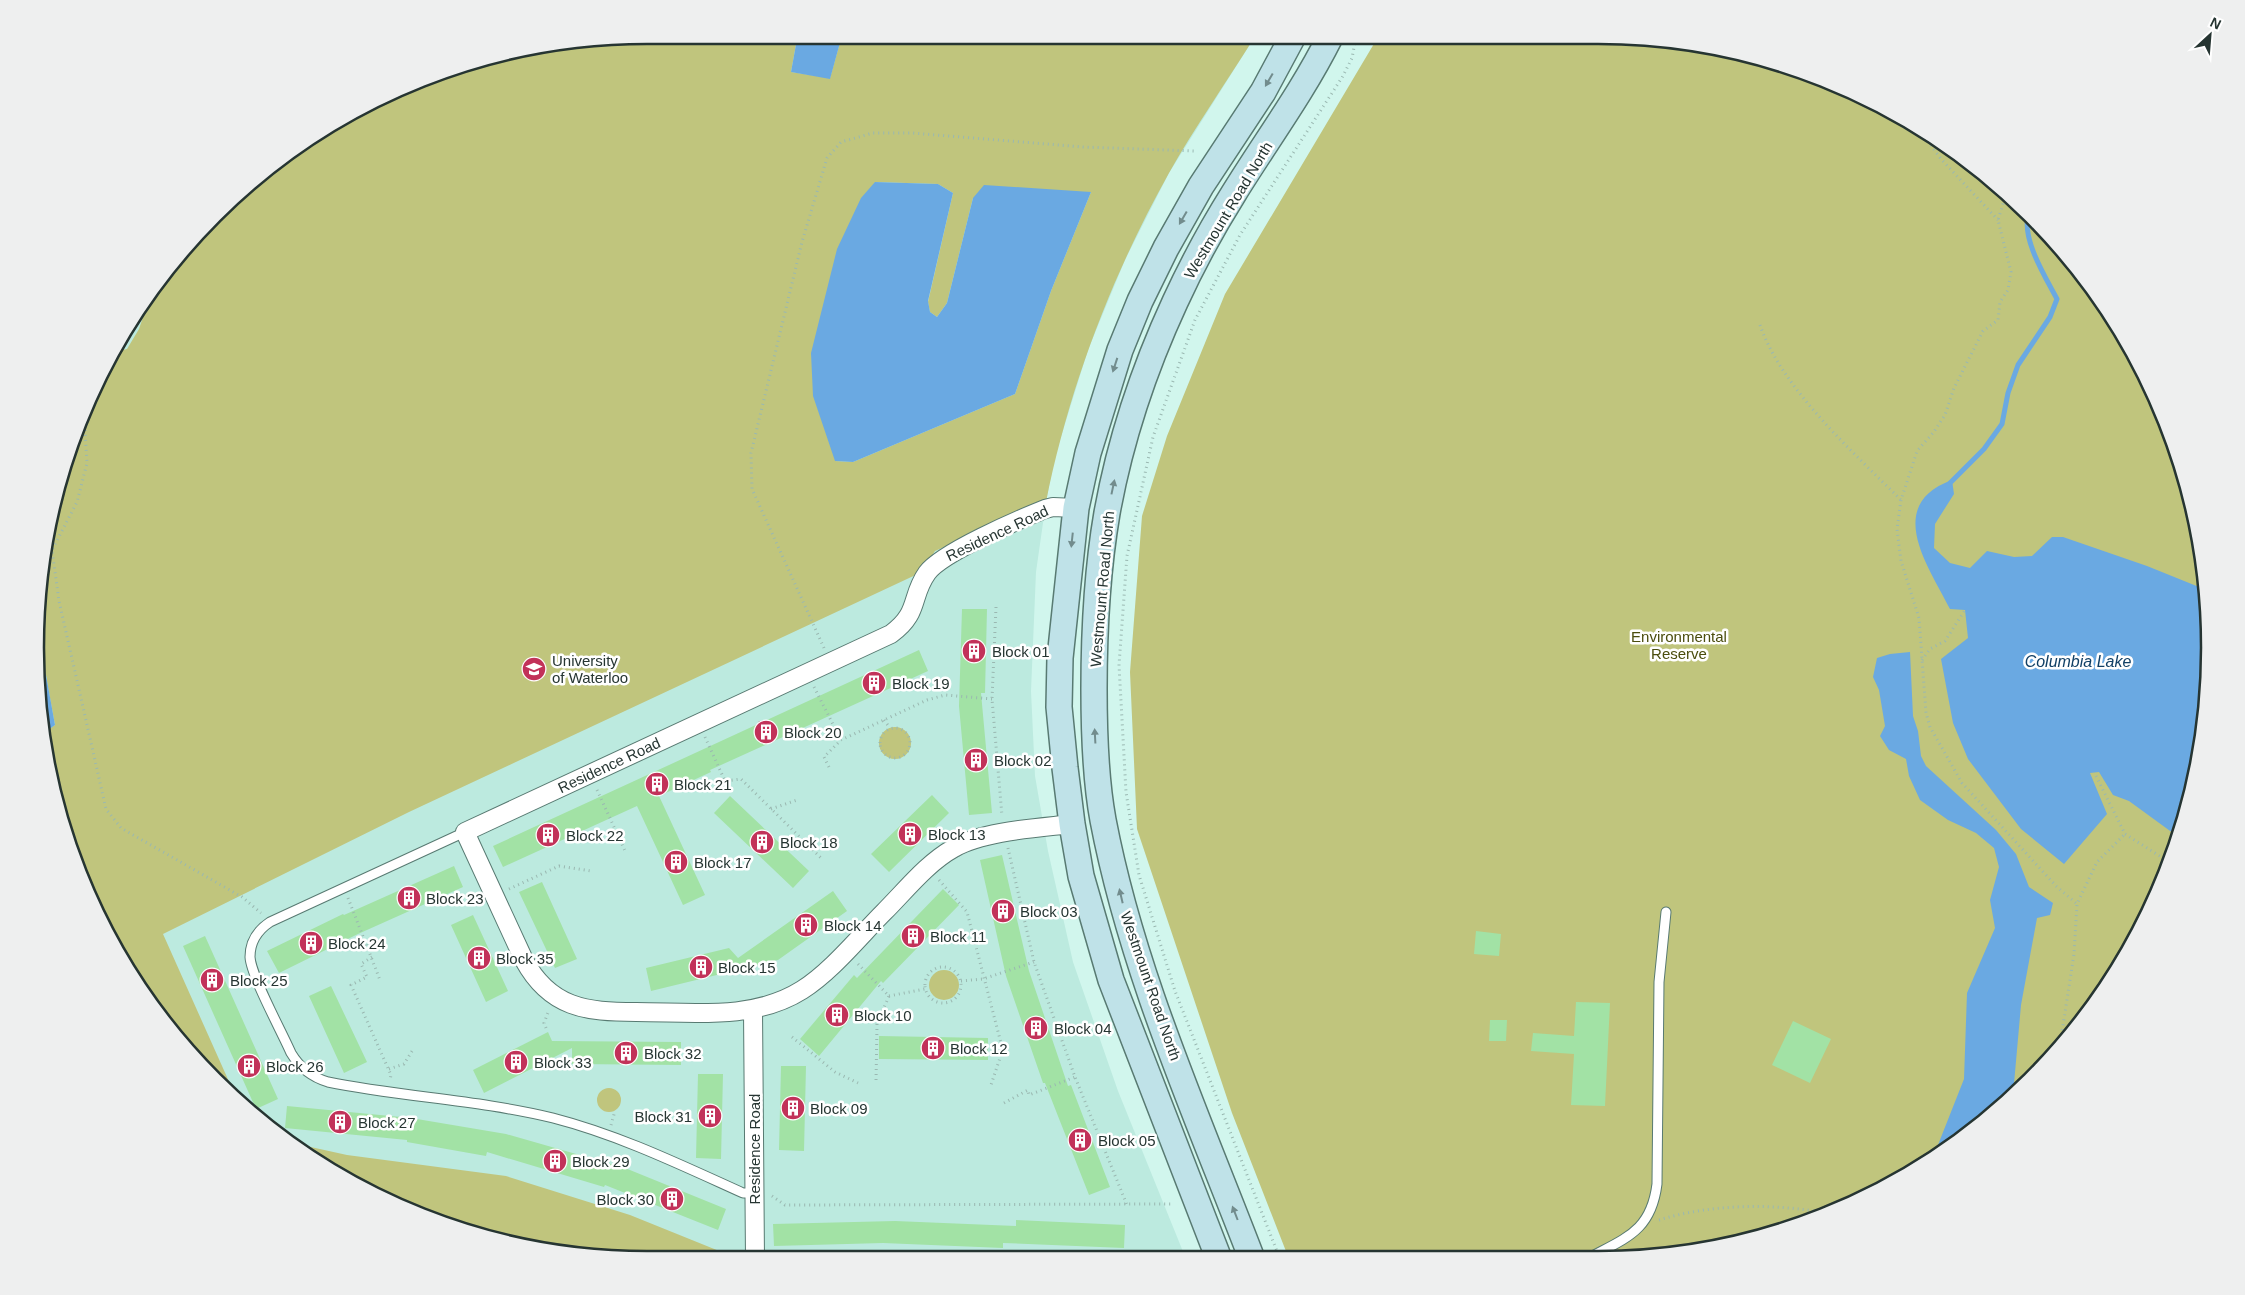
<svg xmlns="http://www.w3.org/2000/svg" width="2245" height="1295" viewBox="0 0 2245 1295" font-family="Helvetica,sans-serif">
<rect width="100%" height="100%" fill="#d1f6ed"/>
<!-- built -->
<path fill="#bceadf" d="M 1254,38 L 1169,173 L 1125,260 L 1088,350 L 1055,456 L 1046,502 L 1036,572 L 1031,691 L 1035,776 L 1048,851 L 1073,962 L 1118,1091 L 1186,1259 L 607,1259 L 450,1227 L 307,1157 L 243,1108 L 162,1021 L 117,954 L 68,845 L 47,767 L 35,648 L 56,489 L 98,377 L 138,307 L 214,215 L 275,161 L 376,98 L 451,67 L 567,40 Z"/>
<!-- green -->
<path fill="#c0c57d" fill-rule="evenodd" d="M 1638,36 L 1794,67 L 1938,138 L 2030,214 L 2107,307 L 2163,413 L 2198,528 L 2210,647 L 2198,767 L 2163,882 L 2107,988 L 2030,1081 L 1904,1178 L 1794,1228 L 1638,1259 L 1289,1259 L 1232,1113 L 1137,829 L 1130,672 L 1142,516 L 1167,436 L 1225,294 L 1378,37 Z
M 1254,38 C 1226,83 1195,127 1169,173 C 1112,275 1069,387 1046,502 L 935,551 L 922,572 L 409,812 L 163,934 L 235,1095 L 253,1115 L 243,1108 L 162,1021 L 117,953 L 68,845 L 47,767 L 43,733 L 55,725 L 46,676 L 37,668 L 35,648 L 56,489 L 98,377 L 112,352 L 127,349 L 139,329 L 149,299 L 146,297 L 214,215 L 275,161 L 376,98 L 451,67 L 567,40 L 797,39 L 791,72 L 830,78 L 841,39 ZM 875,182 L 938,184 L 953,193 L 928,302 L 930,312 L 937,317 L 947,303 L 973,198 L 1091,192 L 1051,291 L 1015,394 L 853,462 L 835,461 Z
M879 743a16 16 0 1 1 32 0a16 16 0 1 1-32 0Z
M929 985a15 15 0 1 1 30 0a15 15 0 1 1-30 0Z
M597 1100a12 12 0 1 1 24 0a12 12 0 1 1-24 0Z
M 288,1142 L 347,1155 L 506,1176 L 630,1215 L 739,1259 L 607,1259 L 450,1227 L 307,1157 Z"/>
<!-- water -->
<path fill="#6aa9e2" d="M 797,39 L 841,39 L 830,79 L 791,72 Z
M 875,182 L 938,184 L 953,193 L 928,301 L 930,312 L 937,317 L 947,303 L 973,198 L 984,185 L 1091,192 L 1051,291 L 1015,394 L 853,462 L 835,461 L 813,396 L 811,353 L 837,249 L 861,198 Z
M 1952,480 L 1954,494 L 1935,524 L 1934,548 L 1950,563 L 1970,568 L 1987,551 L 2014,557 L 2032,556 L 2052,537 L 2063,537 L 2147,566 L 2204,589 L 2210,647 L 2198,767 L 2177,836 L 2129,801 L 2113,795 L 2099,772 L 2090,773 L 2107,814 L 2064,864 L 2021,829 L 1968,759 L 1953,723 L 1941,659 L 1968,638 L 1965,610 L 1950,609 C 1929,567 1883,505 1952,480 Z
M 1910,652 L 1913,716 L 1918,731 L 1921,756 L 1926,766 L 1996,830 L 2016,854 L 2029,887 L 2053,903 L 2050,915 L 2037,918 L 2021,1005 L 2013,1095 L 1934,1155 L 1964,1079 L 1967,993 L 1995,928 L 1990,900 L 1999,867 L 1994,848 L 1976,833 L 1948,820 L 1920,800 L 1909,776 L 1906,759 L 1889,750 L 1880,736 L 1885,726 L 1879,690 L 1873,677 L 1877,658 L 1890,654 Z
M 37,668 L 46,675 L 55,725 L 44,733 Z"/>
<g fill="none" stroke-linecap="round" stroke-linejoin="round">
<!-- stream -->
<path stroke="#6aa9e2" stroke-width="5" d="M 1948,485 L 1984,449 L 2002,424 L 2008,393 L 2018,365 L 2050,317 L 2057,299 C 2046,278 2020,237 2029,213
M 486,1235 L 499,1237"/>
</g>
<!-- building -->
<path fill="#a2e2a5" d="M 962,609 L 987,609 L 985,693 L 981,693 L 992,813 L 969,815 L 959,706 Z
M 919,650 L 928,671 L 710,770 L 711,772 L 659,796 L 705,895 L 683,905 L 637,806 L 503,867 L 493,846 Z
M 932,795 L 949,813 L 889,872 L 871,854 Z
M 730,796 L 809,871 L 793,888 L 714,813 Z
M 1002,855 L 1029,971 L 1068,1086 L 1071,1085 L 1110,1187 L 1089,1195 L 1045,1083 L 1043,1083 L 1006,976 L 980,860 Z
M 454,866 L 463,887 L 358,934 L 279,973 L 267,951 L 343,914 L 344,915 Z
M 542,882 L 577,959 L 555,968 L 519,892 Z
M 943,889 L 959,905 L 883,983 L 881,981 L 819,1056 L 800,1039 L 854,975 L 857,978 Z
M 833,891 L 847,911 L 778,960 L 651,991 L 646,968 L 729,948 L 738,958 Z
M 473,915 L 508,991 L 486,1002 L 451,925 Z
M 1476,931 L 1501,934 L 1499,956 L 1474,954 Z
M 205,936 L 278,1099 L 256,1109 L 183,946 Z
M 331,986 L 367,1062 L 344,1073 L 309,996 Z
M 1576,1002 L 1610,1003 L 1605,1106 L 1571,1105 L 1574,1054 L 1531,1051 L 1533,1033 L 1574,1036 Z
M 1490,1020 L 1507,1020 L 1506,1041 L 1489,1041 Z
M 1793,1021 L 1831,1039 L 1810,1083 L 1772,1065 Z
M 548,1032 L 552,1041 L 681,1042 L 681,1065 L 572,1064 L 572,1048 L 484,1093 L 473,1070 Z
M 879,1036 L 988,1038 L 988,1060 L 879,1059 Z
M 781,1066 L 806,1066 L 804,1151 L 779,1150 Z
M 698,1074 L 723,1074 L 721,1159 L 696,1158 Z
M 287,1106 L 411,1118 L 506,1134 L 625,1168 L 726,1209 L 718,1230 L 605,1185 L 604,1187 L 487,1152 L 486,1156 L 407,1142 L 407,1140 L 285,1128 Z
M 1016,1220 L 1125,1225 L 1124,1248 L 1003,1243 L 1003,1248 L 883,1243 L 774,1246 L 773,1224 L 895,1221 L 1016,1226 Z"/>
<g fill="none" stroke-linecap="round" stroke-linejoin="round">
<!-- service casing -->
<g stroke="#587a72" stroke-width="11">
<path id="service" d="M 465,832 L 270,922 C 258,930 250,942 250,957 C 251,976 282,1032 291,1053 C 300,1068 311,1077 328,1082 C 402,1097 479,1100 553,1118 C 619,1135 681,1165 743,1193 L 755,1193
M 1587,1259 C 1625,1238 1651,1232 1657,1184 L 1659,982 L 1666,912"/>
</g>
<!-- minor casing -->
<g stroke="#587a72" stroke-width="20">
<path id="minor" d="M 1072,824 C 1038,828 983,831 954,848 C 927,863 906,890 884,912 C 860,936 831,972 802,990 C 753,1021 691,1012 636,1012 C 586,1012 550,1008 524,960 L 465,832 L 891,634 C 920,613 910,597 927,573 C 941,553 1020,519 1045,509 L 1053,507 L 1076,508
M 753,1010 L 755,1259"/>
</g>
<!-- secondary casing -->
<g stroke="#587a72" stroke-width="28">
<path id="secondary" d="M 1219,1259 L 1111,980 L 1081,876 L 1072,824 L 1065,768 L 1059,707 L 1060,658 L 1076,508 L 1088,453 L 1120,350 L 1140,301 L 1166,248 L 1201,186 L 1263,92 L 1292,38
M 1252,1259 C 1197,1115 1132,972 1103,820 C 1095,777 1094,732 1094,689 C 1094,631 1097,571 1107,513 C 1120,441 1144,369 1175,302 C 1192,265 1212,228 1234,193 C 1266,141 1302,93 1330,37"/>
</g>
<!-- path -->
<path stroke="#9ab8b1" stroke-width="3" stroke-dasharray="1 4" stroke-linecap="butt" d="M 1919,129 L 1941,159 L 1998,220
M 2006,194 L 1998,220 L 2011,272 L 2008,290 L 2000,302 L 1998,320 L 1983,331 L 1954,388 L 1945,415 L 1933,433 L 1917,451 L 1901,500 L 1897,529 L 1901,561 L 1919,618 L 1926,713 L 1930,727 L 1962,783 L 2056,886 L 2077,904
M 1760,325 C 1782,389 1854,453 1901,500
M 84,415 L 87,463 L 77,502 L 52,550 L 59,601 L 106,809 L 121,828 L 242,897 L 261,913
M 996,607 L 992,699 L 1002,816
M 824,648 L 752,489 L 751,453 L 802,242 L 827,158 L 841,142 L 873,133 L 912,133 L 1083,147 L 1195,151
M 1922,660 L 1930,649 L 1945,641 L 1965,610
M 814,687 L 841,740
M 884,720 L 890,728
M880 743a15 15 0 1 1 30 0a15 15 0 1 1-30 0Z
M 705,737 L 725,781 L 741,779 L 821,858
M 829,767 L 824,757 L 841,740 L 927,700 L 945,695 L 992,699
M 2096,776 L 2125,834 L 2169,862
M 597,790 L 626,853
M 771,809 L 797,800
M 1008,848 L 1034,962 L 1075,1077 L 1127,1205
M 939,880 L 967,912 L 1002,1047 L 1002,1052 L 991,1085
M 509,889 L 559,866 L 591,871
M 348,898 L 380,980
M 372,957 L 361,964 L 367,977 L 351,985 L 391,1075 L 390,1080
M 858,964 L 889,996 L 877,1024 L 876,1082
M925 985a18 18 0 1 1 36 0a18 18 0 1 1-36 0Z
M 961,981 L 983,979 L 1034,962
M 889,996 L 925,989
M 546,1028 L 544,1023 L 549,1010
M 792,1037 L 835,1072 L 858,1083
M 2060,1045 L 2074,954 L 2077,904 L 2097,862 L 2125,834
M 389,1069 L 404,1064 L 414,1048
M 1004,1103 L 1028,1090 L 1029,1095 L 1075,1077
M 611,1125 L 615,1111
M 772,1196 L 785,1205 L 1171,1204
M 1659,1220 C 1711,1204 1772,1203 1826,1213
M 1280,1259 L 1175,991 L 1139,875 L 1126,792 L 1119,665 L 1127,556 L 1153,437 L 1195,320 L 1240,235 L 1343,76 L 1352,58 L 1356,37"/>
<!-- service -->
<use href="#service" stroke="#fff" stroke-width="9"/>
<!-- minor -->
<use href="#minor" stroke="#fff" stroke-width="18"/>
<!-- secondary -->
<use href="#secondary" stroke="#bfe2e8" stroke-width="25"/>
</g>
<!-- one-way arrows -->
<defs><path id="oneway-solid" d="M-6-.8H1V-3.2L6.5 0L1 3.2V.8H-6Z" transform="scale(1.25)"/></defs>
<g fill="#728c8d">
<use href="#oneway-solid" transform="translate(1269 80) rotate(120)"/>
<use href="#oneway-solid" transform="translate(1183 218) rotate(120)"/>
<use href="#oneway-solid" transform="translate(1115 365) rotate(108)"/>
<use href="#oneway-solid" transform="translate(1113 487) rotate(-78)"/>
<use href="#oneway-solid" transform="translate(1072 540) rotate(96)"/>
<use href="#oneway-solid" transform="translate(1095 736) rotate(-93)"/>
<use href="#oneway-solid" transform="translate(1121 896) rotate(-103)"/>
<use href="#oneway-solid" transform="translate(1235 1213) rotate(-111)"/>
</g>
<!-- icons -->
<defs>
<g id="building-disc" transform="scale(1.25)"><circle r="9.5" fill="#c23259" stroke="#fff"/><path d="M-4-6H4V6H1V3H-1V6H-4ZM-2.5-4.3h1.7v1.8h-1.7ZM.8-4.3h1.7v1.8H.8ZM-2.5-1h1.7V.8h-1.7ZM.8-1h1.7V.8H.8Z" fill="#fff"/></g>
<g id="university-disc" transform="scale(1.25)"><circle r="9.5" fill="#c23259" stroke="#fff"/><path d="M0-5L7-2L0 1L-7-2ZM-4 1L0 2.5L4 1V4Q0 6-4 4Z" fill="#fff"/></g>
</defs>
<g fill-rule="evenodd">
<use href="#building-disc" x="974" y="651"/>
<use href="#university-disc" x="534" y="669"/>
<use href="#building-disc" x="874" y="683"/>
<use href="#building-disc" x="766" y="732"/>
<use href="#building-disc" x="976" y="760"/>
<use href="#building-disc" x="657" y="784"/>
<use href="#building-disc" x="910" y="834"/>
<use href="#building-disc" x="548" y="835"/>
<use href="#building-disc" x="762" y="842"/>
<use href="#building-disc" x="676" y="862"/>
<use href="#building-disc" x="409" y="898"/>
<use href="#building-disc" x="1003" y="911"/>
<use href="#building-disc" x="806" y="925"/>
<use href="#building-disc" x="913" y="936"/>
<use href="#building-disc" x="311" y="943"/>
<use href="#building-disc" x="479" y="958"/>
<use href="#building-disc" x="701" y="967"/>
<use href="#building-disc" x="212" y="980"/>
<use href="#building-disc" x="837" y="1015"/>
<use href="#building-disc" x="1036" y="1028"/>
<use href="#building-disc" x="933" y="1048"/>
<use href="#building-disc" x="626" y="1053"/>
<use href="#building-disc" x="516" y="1062"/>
<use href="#building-disc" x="249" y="1066"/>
<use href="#building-disc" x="793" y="1108"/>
<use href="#building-disc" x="710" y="1116"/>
<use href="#building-disc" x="340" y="1122"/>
<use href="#building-disc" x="1080" y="1140"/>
<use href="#building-disc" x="555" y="1161"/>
<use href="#building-disc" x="672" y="1199"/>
</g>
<g text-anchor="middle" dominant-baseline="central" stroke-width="5" stroke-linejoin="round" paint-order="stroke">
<!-- street labels -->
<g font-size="15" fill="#263532" stroke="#fff">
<text transform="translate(1228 210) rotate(-59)">Westmount Road North</text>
<text transform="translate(997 533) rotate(-25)">Residence Road</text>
<text transform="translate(1102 589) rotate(-85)">Westmount Road North</text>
<text transform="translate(609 765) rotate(-25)">Residence Road</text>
<text transform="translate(1151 986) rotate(71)">Westmount Road North</text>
<text transform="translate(754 1149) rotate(-90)">Residence Road</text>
</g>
<!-- park labels -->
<g font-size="15" fill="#4b4d0e" stroke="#fff">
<text x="1679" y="636">Environmental<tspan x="1679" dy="17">Reserve</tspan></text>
</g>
<!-- poi labels -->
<g font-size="15" fill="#263532" stroke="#fff" text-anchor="start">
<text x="992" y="651">Block 01</text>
<text x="552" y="660">University<tspan x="552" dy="17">of Waterloo</tspan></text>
<text x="892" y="683">Block 19</text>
<text x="784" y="732">Block 20</text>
<text x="994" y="760">Block 02</text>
<text x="674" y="784">Block 21</text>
<text x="928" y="834">Block 13</text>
<text x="566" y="835">Block 22</text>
<text x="780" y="842">Block 18</text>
<text x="694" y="862">Block 17</text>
<text x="426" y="898">Block 23</text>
<text x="1020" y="911">Block 03</text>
<text x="824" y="925">Block 14</text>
<text x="930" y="936">Block 11</text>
<text x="328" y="943">Block 24</text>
<text x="496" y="958">Block 35</text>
<text x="718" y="967">Block 15</text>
<text x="230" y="980">Block 25</text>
<text x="854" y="1015">Block 10</text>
<text x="1054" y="1028">Block 04</text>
<text x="950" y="1048">Block 12</text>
<text x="644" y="1053">Block 32</text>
<text x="534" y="1062">Block 33</text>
<text x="266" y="1066">Block 26</text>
<text x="810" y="1108">Block 09</text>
<text x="692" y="1116" text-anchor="end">Block 31</text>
<text x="358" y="1122">Block 27</text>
<text x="1098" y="1140">Block 05</text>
<text x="572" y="1161">Block 29</text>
<text x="654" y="1199" text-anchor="end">Block 30</text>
</g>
<!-- water labels -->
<g font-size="16" font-style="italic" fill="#114066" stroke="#fff">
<text x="2078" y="661">Columbia Lake</text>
</g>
</g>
<!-- crop -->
<path d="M0 0H2245V1295H0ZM647 44H1598A603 603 0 0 1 2201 647V648A603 603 0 0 1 1598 1251H647A603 603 0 0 1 44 648V647A603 603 0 0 1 647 44Z" fill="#eeefef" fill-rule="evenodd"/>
<path fill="none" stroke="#263532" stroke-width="2.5" d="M647 44H1598A603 603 0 0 1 2201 647V648A603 603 0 0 1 1598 1251H647A603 603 0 0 1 44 648V647A603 603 0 0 1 647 44Z"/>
<!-- north arrow -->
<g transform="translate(2210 35) rotate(26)" stroke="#ffffff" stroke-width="4" paint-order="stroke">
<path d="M0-4L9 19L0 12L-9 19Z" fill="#263532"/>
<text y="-8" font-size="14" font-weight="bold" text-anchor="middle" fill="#263532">N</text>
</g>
</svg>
